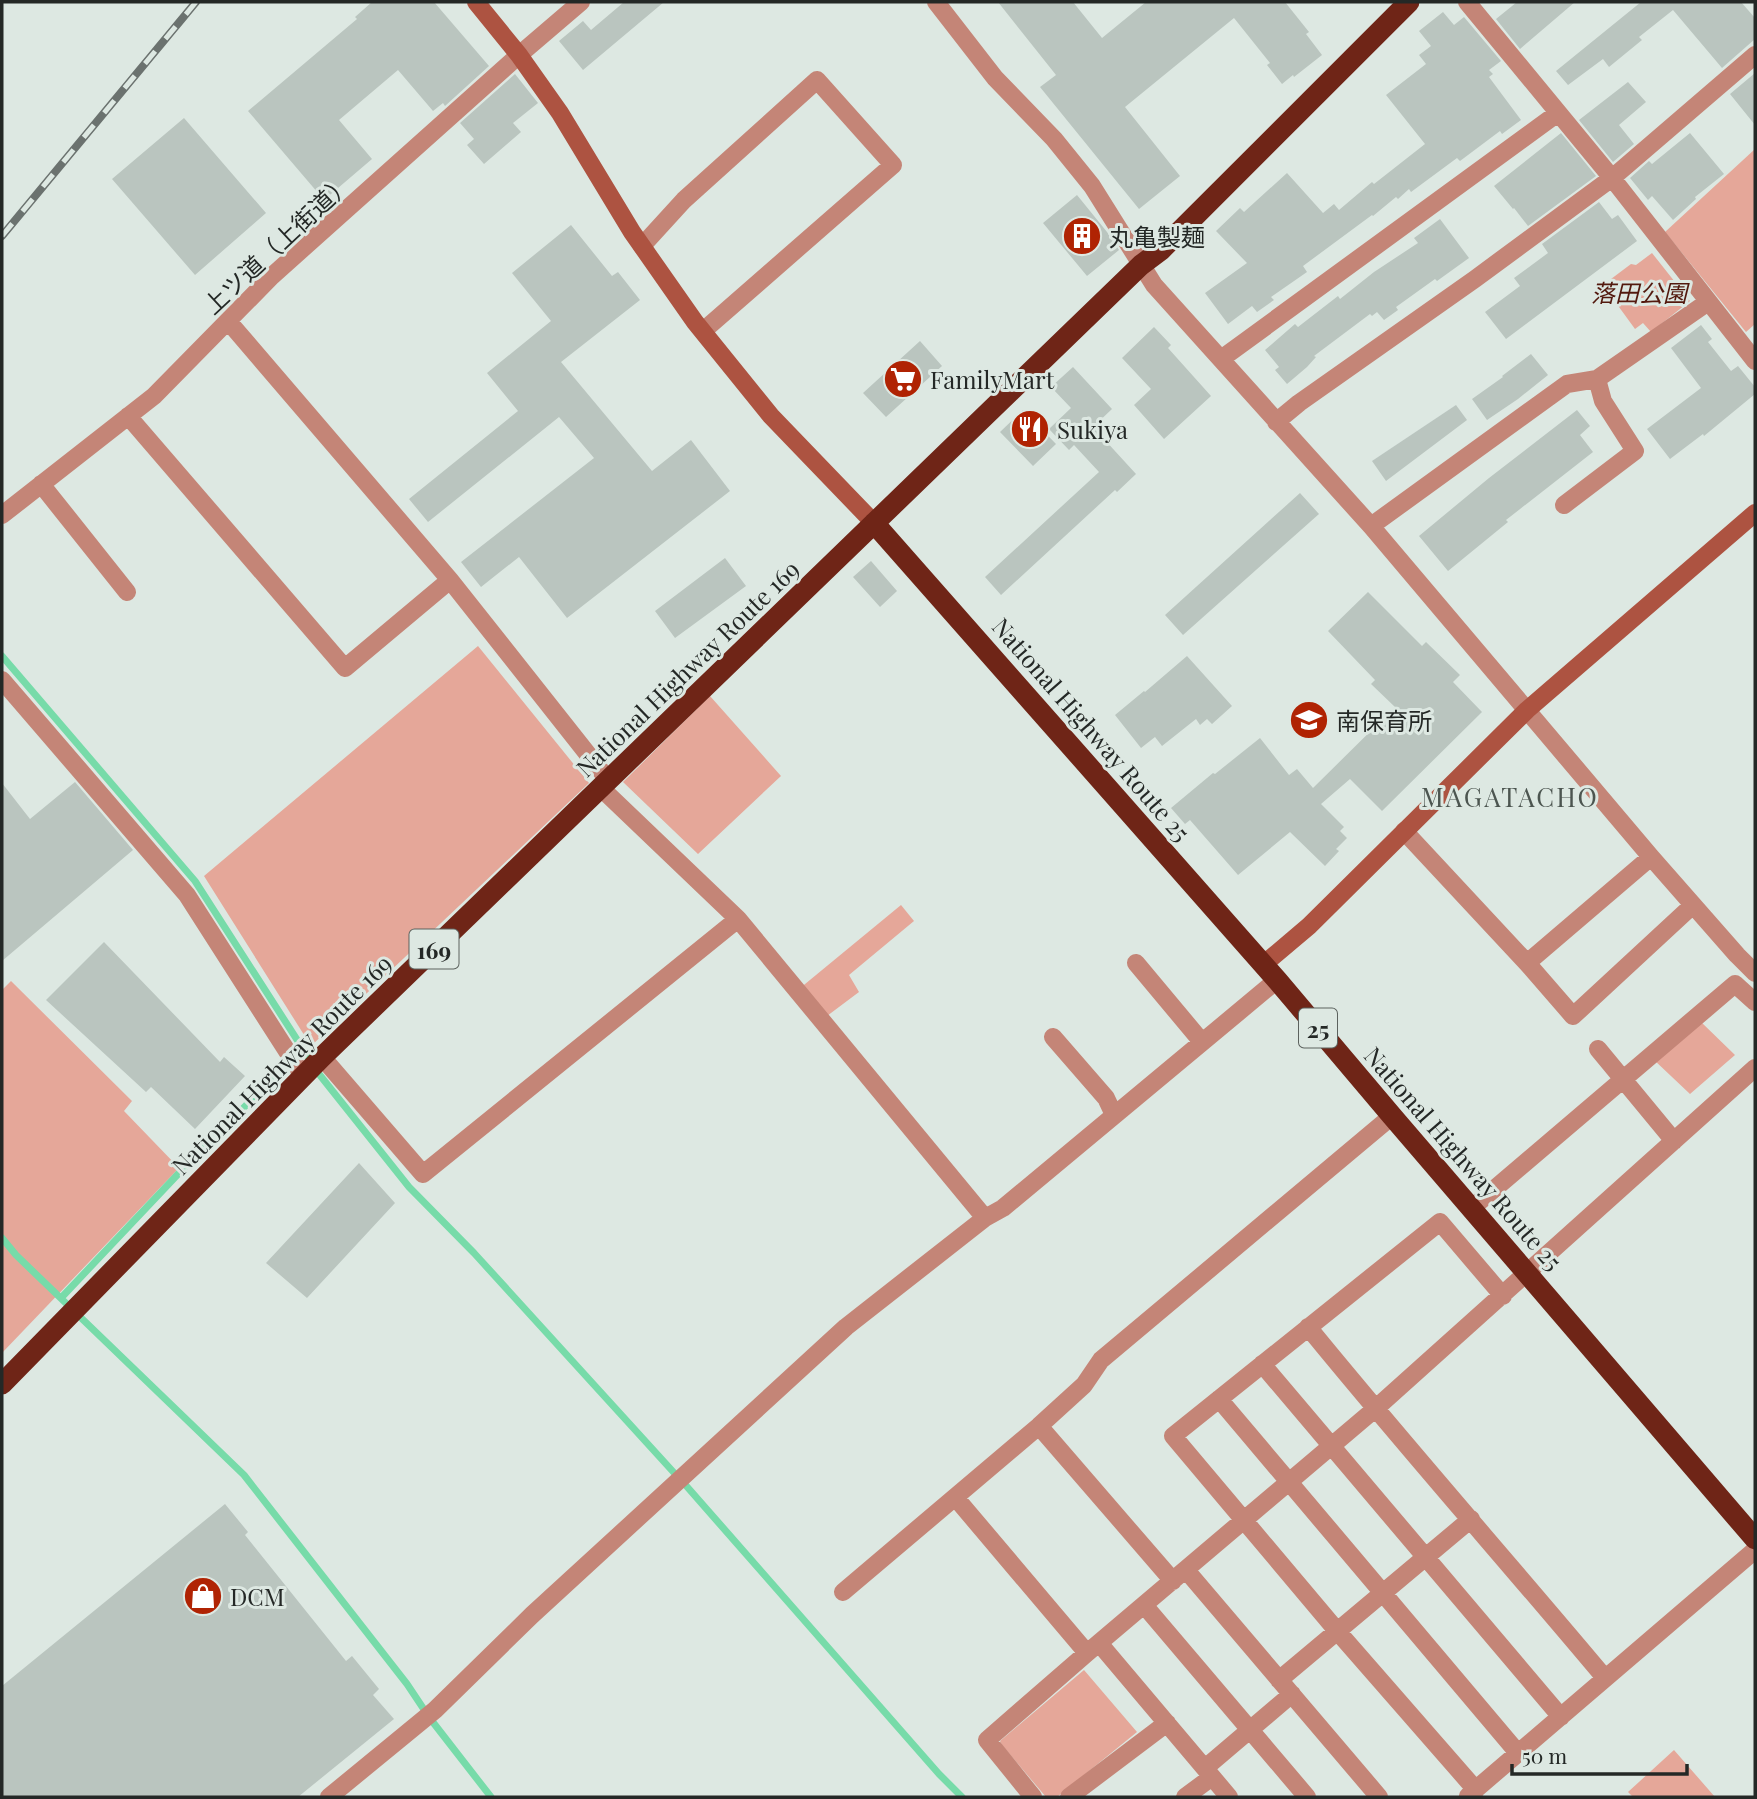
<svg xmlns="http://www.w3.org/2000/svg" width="1757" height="1799" viewBox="0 0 1757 1799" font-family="'Playfair Display','Noto Sans JP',serif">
<rect width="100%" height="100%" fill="#dde8e2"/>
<!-- green -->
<path fill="#e5a799" d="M 1755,149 L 1755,324 L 1746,332 L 1665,232 Z
M 1652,253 L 1690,301 L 1651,332 L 1643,323 L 1635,329 L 1603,285 L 1631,264 L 1636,265 Z
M 478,646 L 589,783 L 311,1046 L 204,876 Z
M 710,696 L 781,776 L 698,854 L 623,782 Z
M 901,905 L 914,921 L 849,975 L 859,992 L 823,1019 L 799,989 Z
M 11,981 L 132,1101 L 124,1111 L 179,1168 L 2,1353 L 2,990 Z
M 1700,1021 L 1735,1055 L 1690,1094 L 1653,1059 Z
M 1084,1670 L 1137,1732 L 1057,1797 L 1046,1797 L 1002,1745 L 1000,1741 Z
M 1674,1750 L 1715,1797 L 1633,1797 L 1628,1792 Z"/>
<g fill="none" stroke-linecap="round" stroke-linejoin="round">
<!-- stream -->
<path stroke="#77dba9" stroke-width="7" d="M 2,656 L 195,881 L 312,1063
M 315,1069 L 409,1187 L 474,1253 L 677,1476
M 2,1238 L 16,1255 L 72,1309
M 61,1298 L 180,1172 L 291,1060
M 75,1312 L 244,1475 L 407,1684 L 425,1711
M 682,1481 L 939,1774 L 962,1797
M 432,1721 L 491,1797"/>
</g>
<!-- building -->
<path fill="#bac5bf" d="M 372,2 L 434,2 L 489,66 L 445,106 L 443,103 L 433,111 L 398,70 L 339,120 L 372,159 L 324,200 L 248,111 L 357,19 L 355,17 Z
M 624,2 L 664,2 L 583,70 L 559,41 L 583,21 L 591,30 Z
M 998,2 L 1073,2 L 1102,38 L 1146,2 L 1285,2 L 1309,32 L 1306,34 L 1322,55 L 1294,77 L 1293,75 L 1282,84 L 1267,65 L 1270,63 L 1234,18 L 1125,107 L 1180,176 L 1139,209 L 1040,87 L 1056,75 Z
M 1517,2 L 1575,2 L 1520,49 L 1496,19 Z
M 1641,2 L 1741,2 L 1755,18 L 1755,39 L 1722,68 L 1673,10 L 1639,37 L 1642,40 L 1609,67 L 1603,59 L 1568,85 L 1556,71 Z
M 1443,12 L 1454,25 L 1464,17 L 1501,61 L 1489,70 L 1493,74 L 1489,77 L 1521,120 L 1502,134 L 1500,131 L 1460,161 L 1457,158 L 1411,192 L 1409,189 L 1398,199 L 1396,197 L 1373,216 L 1372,215 L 1303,266 L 1307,272 L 1271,297 L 1274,300 L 1257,312 L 1252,306 L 1228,324 L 1205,293 L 1247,263 L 1216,231 L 1240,208 L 1244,212 L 1287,173 L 1323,213 L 1334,204 L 1339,210 L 1372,182 L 1374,184 L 1425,144 L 1386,95 L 1426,64 L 1419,55 L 1431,46 L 1419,31 Z
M 1755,73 L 1755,125 L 1730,94 Z
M 515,74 L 538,103 L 513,123 L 521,132 L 484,164 L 467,145 L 474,139 L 460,123 Z
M 1628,82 L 1646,102 L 1619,125 L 1634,144 L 1613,162 L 1579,120 Z
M 184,118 L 266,213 L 195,275 L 112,179 Z
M 1561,133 L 1596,176 L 1528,226 L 1514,208 L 1513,209 L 1494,186 Z
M 1690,133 L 1724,174 L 1695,197 L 1696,199 L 1673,220 L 1652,196 L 1648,200 L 1630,178 L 1649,161 L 1652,164 Z
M 1077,195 L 1107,232 L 1119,250 L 1087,276 L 1043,223 Z
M 1599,202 L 1612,219 L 1618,215 L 1637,241 L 1506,339 L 1485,312 L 1520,286 L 1514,278 L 1548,253 L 1542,244 Z
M 1440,219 L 1469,258 L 1437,281 L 1435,279 L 1396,307 L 1398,310 L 1384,320 L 1377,312 L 1372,316 L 1370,314 L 1314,356 L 1316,357 L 1307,367 L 1287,384 L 1275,370 L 1279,367 L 1265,350 L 1295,324 L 1298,327 L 1338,296 L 1340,299 L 1374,272 L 1418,243 L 1414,238 Z
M 571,225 L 612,276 L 618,272 L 640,300 L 561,362 L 652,471 L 691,440 L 730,491 L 567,618 L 519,557 L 481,587 L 461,562 L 594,458 L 559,417 L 428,522 L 409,499 L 518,411 L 487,373 L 551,321 L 512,273 Z
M 1701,325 L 1712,339 L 1708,342 L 1731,371 L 1738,366 L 1755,387 L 1755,394 L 1704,436 L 1703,434 L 1670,459 L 1647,429 L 1701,388 L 1671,348 Z
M 1154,327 L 1171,345 L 1168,348 L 1211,396 L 1164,439 L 1134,405 L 1151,389 L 1122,358 Z
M 920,341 L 942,366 L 886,417 L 863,393 Z
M 1531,354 L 1548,375 L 1518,399 L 1487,420 L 1472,399 L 1503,377 L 1502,376 Z
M 1073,367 L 1112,409 L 1093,427 L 1136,474 L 1117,492 L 1115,490 L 1001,595 L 985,577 L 1099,472 L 1074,445 L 1069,450 L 1049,429 L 1071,408 L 1051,387 Z
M 1456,405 L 1467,420 L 1386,481 L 1372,461 Z
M 1023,410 L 1056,444 L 1033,466 L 1000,432 Z
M 1577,410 L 1590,426 L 1580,435 L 1593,452 L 1506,520 L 1508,522 L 1448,571 L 1419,536 L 1489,478 Z
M 1300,493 L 1319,514 L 1183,635 L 1165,615 Z
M 725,558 L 746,586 L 675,638 L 655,611 Z
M 871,561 L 897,591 L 880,607 L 853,577 Z
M 1368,592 L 1422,646 L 1426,642 L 1460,675 L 1453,682 L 1482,712 L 1382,811 L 1350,779 L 1321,804 L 1344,827 L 1340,831 L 1347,838 L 1336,849 L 1339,851 L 1325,866 L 1290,832 L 1238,875 L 1190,820 L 1185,824 L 1171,808 L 1213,773 L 1215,774 L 1260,738 L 1289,775 L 1297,769 L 1313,788 L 1395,707 L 1371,684 L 1375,680 L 1328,631 Z
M 1187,656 L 1232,706 L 1212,724 L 1207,719 L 1200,725 L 1196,719 L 1162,746 L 1155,737 L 1141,748 L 1115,715 L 1144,691 L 1145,692 Z
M 75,782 L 133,850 L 2,961 L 2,783 L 30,819 Z
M 104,942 L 220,1062 L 224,1057 L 245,1076 L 195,1129 L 151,1087 L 146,1092 L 46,1000 Z
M 359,1163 L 395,1203 L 307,1298 L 266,1263 Z
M 225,1504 L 248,1532 L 245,1535 L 346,1661 L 352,1656 L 379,1689 L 373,1695 L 394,1719 L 298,1797 L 2,1797 L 2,1686 Z"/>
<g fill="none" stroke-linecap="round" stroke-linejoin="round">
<!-- street -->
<path stroke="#c48577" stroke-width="18" d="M 936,2 L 995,78 L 1054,139 L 1092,186 L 1154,285 L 1371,526 L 1651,857 L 1737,955 L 1755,973
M 1467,2 L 1612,178 L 1755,361
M 642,246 L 684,200 L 817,80 L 893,165 L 703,331
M 228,321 L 450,580 L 609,781
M 1221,359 L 1558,113
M 128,416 L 345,668 L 450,580
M 1276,422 L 1299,403 L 1475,279 L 1612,178 L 1755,55
M 41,484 L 127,592
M 1564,505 L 1635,451 L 1603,401 L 1597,379
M 2,515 L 154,396 L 272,276 L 519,55 L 581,2
M 1371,526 L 1567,384 L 1597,379 L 1708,302
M 2,680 L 187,895 L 303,1076
M 601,788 L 738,919 L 985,1218
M 1404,831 L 1527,963 L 1651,857
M 1136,963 L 1202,1042
M 1527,963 L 1573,1016 L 1693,905
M 1053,1037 L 1106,1098 L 1114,1115
M 1598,1049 L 1674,1141
M 322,1057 L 423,1174 L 738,919
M 1472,1208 L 1735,984 L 1755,1002
M 1308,1327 C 1405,1446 1507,1561 1605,1678
M 1262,1364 L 1561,1717
M 1219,1399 L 1518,1753
M 1039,1426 L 1173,1581
M 955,1497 L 1087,1653
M 1186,1570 L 1379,1797
M 843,1592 L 1039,1426 L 1084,1385 L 1101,1360 L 1392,1116
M 1144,1605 L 1307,1797
M 1099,1643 L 1229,1797
M 1279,1680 L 1471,1519
M 1205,1768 L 1292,1694
M 1476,1790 L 1338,1632 L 1173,1436 L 1440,1222 L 1503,1296
M 1468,1796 L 1755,1550
M 329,1797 L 435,1710 L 532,1615 L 846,1327 L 985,1218 L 1003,1208 L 1277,980
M 1033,1797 L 987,1740 L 1087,1653 L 1375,1409 L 1755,1068
M 1069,1797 L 1167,1723
M 1185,1797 L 1212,1777"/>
<!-- secondary -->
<path stroke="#ad5341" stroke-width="18" d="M 476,2 L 519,55 L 560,113 L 632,232 L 695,322 L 771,416 L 874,523
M 1264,964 L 1309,926 L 1527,710 L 1755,513"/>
<!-- highway -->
<path stroke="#6f2517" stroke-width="21" d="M 874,523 L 1277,980 L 1392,1116 L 1755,1539
M 2,1384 L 322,1057 L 1141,265 L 1161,250 L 1409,2"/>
<!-- rail casing -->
<g stroke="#6b726f" stroke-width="8">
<path id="rail" d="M 2,236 L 196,2"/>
</g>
<!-- rail -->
<use href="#rail" stroke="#dde8e2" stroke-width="5" stroke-dasharray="16" stroke-linecap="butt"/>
</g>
<!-- icons -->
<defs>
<g id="building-disc" transform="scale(2.0125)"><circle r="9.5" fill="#b02303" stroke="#dde8e2"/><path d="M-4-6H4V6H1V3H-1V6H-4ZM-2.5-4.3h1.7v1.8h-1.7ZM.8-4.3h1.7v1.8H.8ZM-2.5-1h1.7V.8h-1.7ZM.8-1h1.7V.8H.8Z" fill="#fff"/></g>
<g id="supermarket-disc" transform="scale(2.0125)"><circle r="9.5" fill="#b02303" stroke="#dde8e2"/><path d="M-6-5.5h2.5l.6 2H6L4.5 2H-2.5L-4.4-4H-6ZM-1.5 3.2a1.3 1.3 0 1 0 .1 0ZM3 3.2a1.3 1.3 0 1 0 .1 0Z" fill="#fff"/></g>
<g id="restaurant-disc" transform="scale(2.0125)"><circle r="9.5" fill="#b02303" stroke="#dde8e2"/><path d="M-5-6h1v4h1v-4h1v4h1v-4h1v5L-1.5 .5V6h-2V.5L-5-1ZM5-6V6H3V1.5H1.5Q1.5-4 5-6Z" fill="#fff"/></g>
<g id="school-disc" transform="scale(2.0125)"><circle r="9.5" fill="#b02303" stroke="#dde8e2"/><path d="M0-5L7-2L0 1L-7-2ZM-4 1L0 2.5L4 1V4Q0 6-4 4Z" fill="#fff"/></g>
<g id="shop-disc" transform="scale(2.0125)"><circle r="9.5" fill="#b02303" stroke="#dde8e2"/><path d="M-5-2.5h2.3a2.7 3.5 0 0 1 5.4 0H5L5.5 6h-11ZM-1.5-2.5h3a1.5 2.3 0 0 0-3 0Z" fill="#fff"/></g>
</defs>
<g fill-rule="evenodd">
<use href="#building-disc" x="1082" y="236"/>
<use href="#supermarket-disc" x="903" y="379"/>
<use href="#restaurant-disc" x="1030" y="429"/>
<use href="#school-disc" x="1309" y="720"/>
<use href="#shop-disc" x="203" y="1596"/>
</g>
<g text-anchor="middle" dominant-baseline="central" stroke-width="6" stroke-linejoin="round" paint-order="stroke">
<!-- shield labels -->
<g fill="#dde8e2" stroke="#5c625e" stroke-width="2">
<rect x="409.5" y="929.5" width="49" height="39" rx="5"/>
<rect x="1299" y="1008.5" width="38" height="39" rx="5"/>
</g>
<g font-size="23" font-weight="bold" fill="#242826">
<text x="434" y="949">169</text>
<text x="1318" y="1028">25</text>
</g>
<!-- poi labels -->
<g font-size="24" fill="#242826" stroke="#dde8e2" text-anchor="start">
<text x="1109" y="236">丸亀製麺</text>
<text x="930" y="379">FamilyMart</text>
<text x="1057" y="429">Sukiya</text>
<text x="1336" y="720">南保育所</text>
<text x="230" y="1596">DCM</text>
</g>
<!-- street labels -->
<g font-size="24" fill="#242826" stroke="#dde8e2">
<text transform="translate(277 243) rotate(-43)">上ツ道（上街道）</text>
<text transform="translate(687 668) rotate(-44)">National Highway Route 169</text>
<text transform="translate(1092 729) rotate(49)">National Highway Route 25</text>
<text transform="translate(281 1064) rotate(-45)">National Highway Route 169</text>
<text transform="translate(1464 1158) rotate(49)">National Highway Route 25</text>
</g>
<!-- park labels -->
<g font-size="24" font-style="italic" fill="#53190e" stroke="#dde8e2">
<text x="1639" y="292">落田公園</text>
</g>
<!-- neighbourhood labels -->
<g font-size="26" letter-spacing="2" fill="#4c5550" stroke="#dde8e2">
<text x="1510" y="796">MAGATACHO</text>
</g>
</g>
<!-- border -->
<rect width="1757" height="1799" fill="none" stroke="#242826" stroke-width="7"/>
<!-- scale -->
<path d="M1512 1764v10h175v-10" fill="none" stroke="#242826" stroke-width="3.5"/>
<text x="1522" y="1764" font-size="21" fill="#242826" stroke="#dde8e2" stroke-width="5" paint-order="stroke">50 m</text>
</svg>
